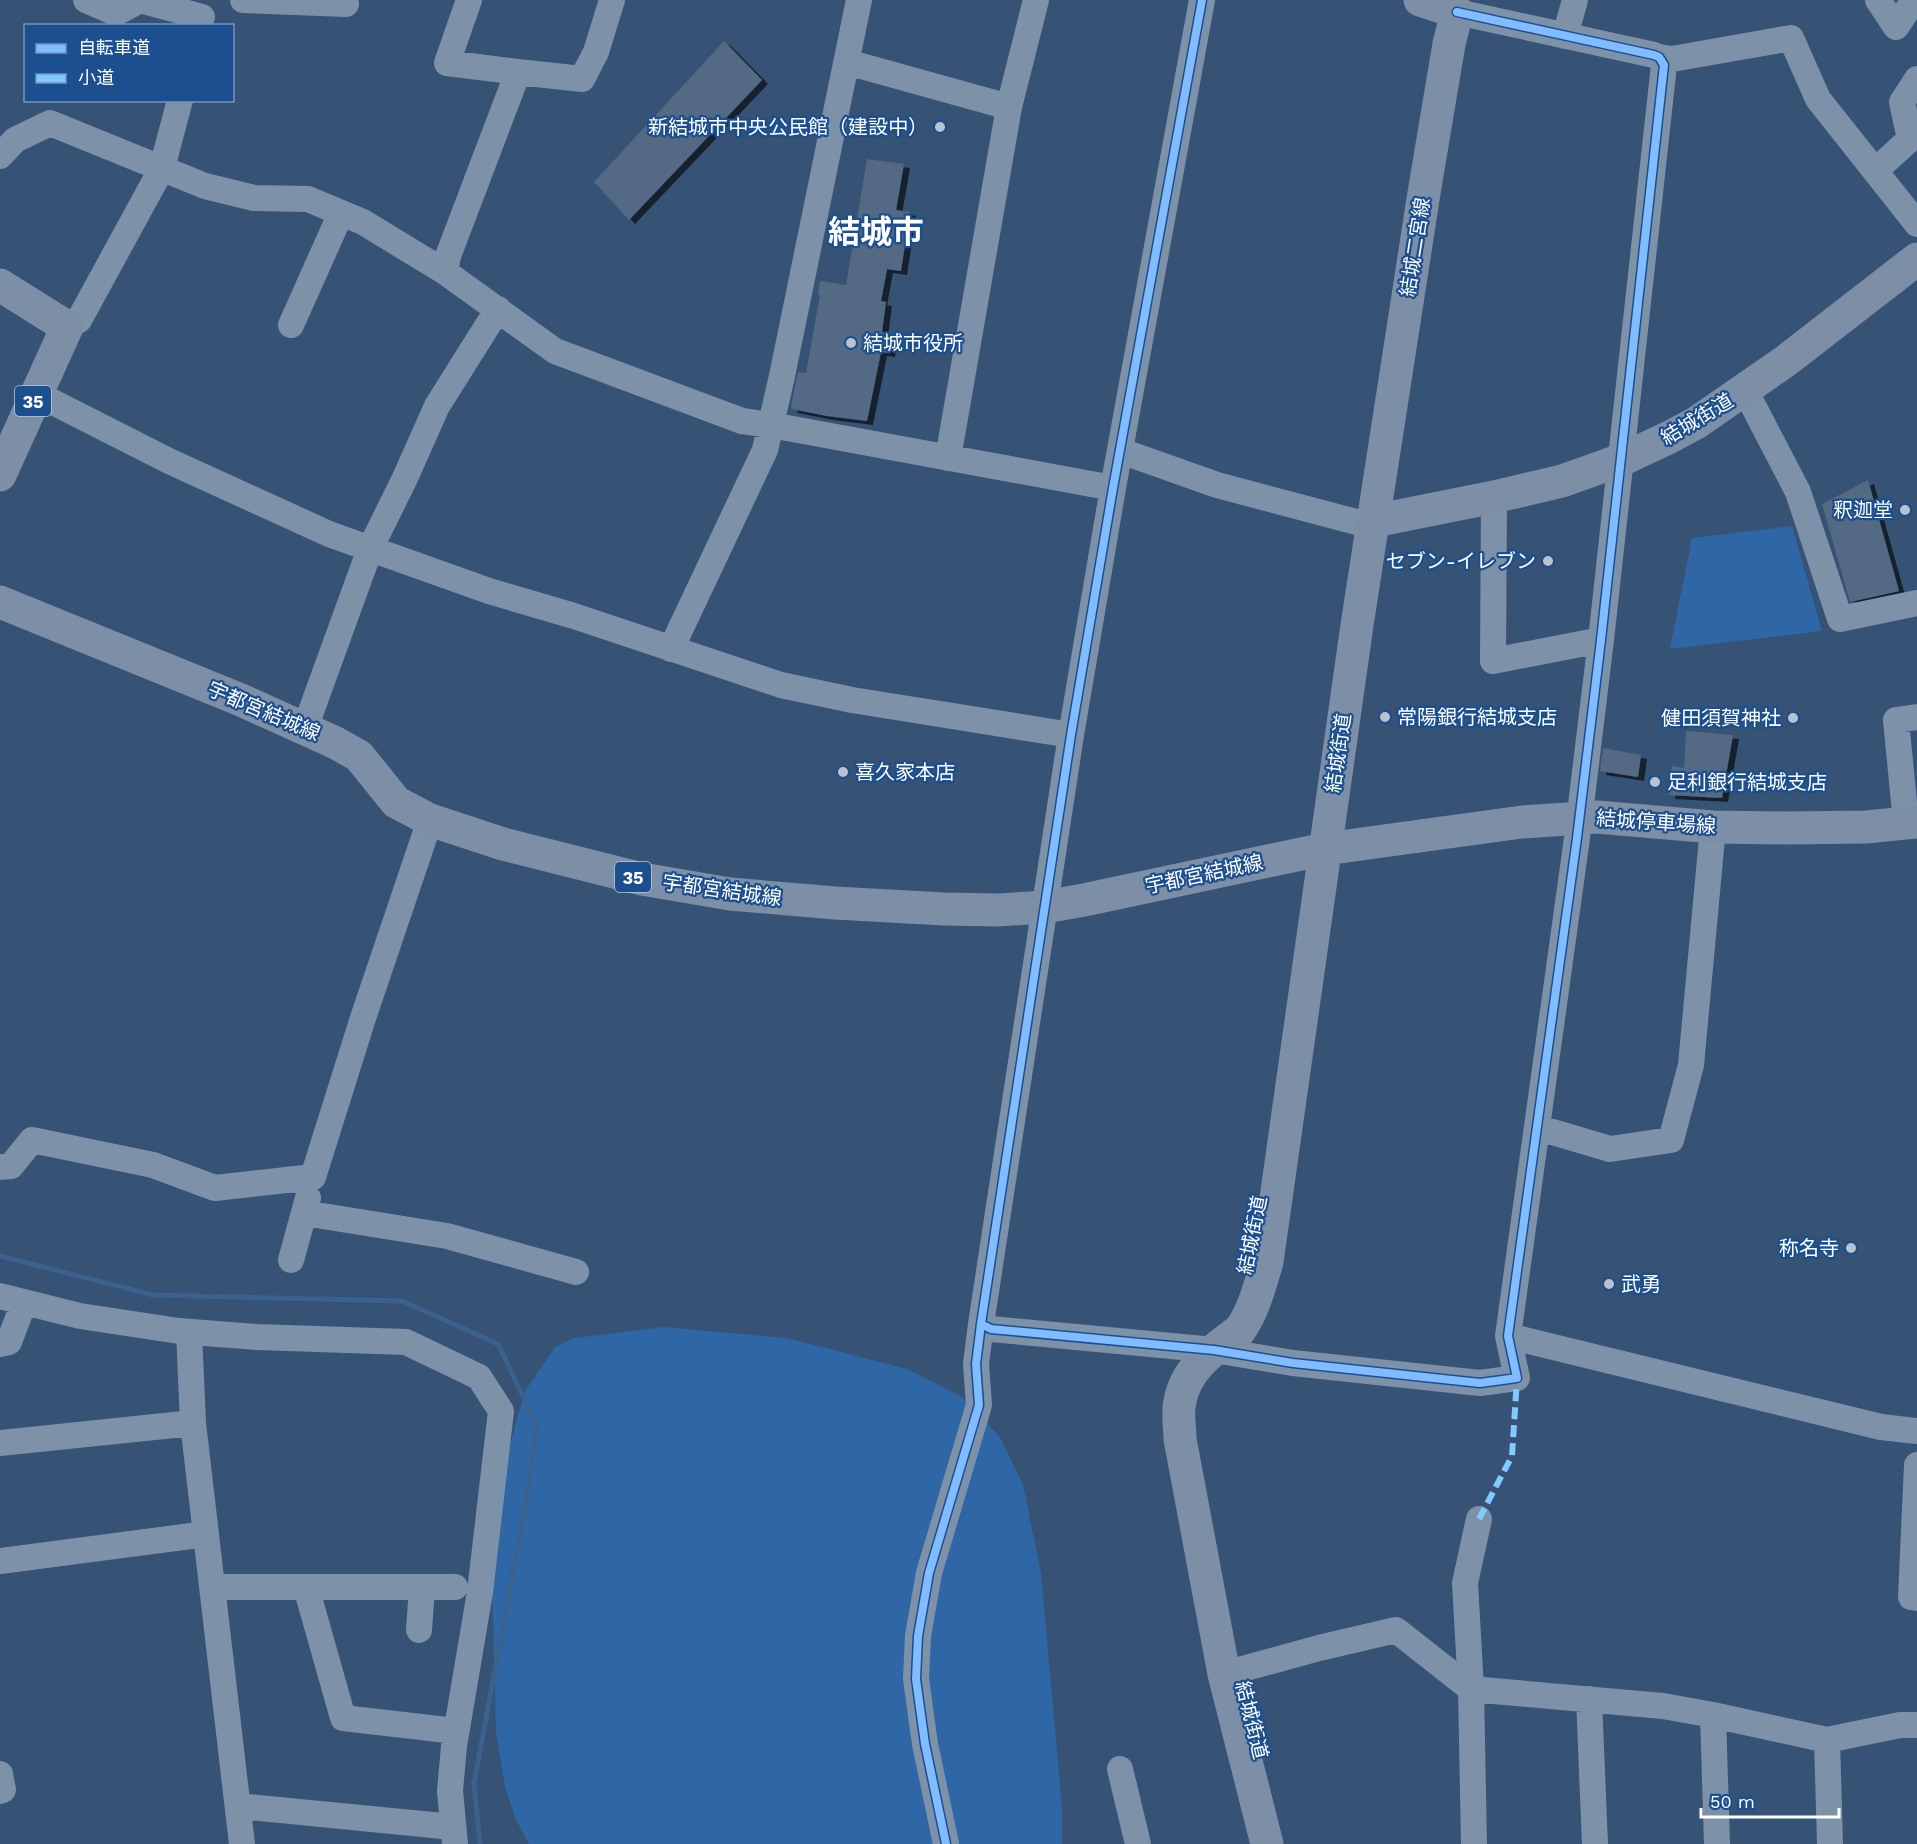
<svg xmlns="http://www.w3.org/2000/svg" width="1917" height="1844" viewBox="0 0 1917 1844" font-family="'Work Sans','Noto Sans JP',sans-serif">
<defs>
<filter id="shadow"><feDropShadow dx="6" dy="4" stdDeviation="0" flood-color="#0009"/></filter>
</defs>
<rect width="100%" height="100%" fill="#365274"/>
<!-- green -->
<path fill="#2f66a5" d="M 1792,526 L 1822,631 L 1670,649 L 1692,538 Z
M 663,1327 L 787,1338 L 907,1369 L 962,1397 L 1000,1437 L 1023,1484 L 1041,1573 L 1062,1806 L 1062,1844 L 529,1844 L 516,1820 L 505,1787 L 496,1734 L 492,1582 L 507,1458 L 517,1419 L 525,1391 L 555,1347 L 574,1338 Z"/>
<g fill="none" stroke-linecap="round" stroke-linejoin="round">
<!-- stream -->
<path stroke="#3b618d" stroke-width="5" d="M 0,1256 L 153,1295 L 402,1301 L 498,1344 L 537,1426 L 526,1503 L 474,1783 L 480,1844"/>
</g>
<!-- building -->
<path fill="#526984" filter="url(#shadow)" d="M 724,41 L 762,80 L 629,220 L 594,182 Z
M 867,159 L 904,164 L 896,210 L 910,212 L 901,271 L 887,269 L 881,301 L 886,302 L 882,332 L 893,334 L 889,353 L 881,352 L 867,421 L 827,416 L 792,409 L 791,406 L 798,372 L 806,373 L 820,295 L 818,294 L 820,281 L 846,285 Z
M 1868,480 L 1899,591 L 1850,602 L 1822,504 Z
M 1686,731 L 1733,735 L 1722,798 L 1669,795 L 1672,766 L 1684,768 Z
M 1603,748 L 1641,755 L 1638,777 L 1600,771 Z"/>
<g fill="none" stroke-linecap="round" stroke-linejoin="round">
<!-- minor -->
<path stroke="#7d92a8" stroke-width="26" d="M 86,0 L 116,13 L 140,0 L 202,17
M 243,0 L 346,4
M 469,0 L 447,63 L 518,72
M 1878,0 L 1896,27 L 1914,0
M 1565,36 L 1575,0
M 1659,57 L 1672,59 L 1791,38 L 1818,99 L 1917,224
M 847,62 L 1009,107
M 0,156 L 15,140 L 50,123 L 205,186 L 254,198 L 308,199 L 363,222 L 445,272 L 555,351 L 742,421 L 771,425 L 1113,488
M 1875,171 L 1910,139 L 1902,102 L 1917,79
M 445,272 L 448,256 L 518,72 L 582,79 L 596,52 L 612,0
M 291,325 L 341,213
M 67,327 L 79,320 L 162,168 L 180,100
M 1745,390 L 1798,492 L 1840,619 L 1917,603
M 37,394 L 169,461 L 329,534 L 489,591 L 574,616 L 781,685 L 852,700 L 1071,735
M 1121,451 L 1217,485 L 1360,523 L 1374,521
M 948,458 L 1009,107 L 1036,0
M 1494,497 L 1493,661 L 1601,640
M 671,649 L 765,450 L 782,376 L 859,0
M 305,728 L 370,549 L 405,478 L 437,406 L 498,309
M 1906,823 L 1896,720 L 1917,717
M 1539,1128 L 1610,1149 L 1671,1140 L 1691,1065 L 1713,827
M 0,1167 L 11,1166 L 32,1140 L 153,1165 L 215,1188 L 313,1177 L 363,1018 L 430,820
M 304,1213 L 447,1236 L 576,1272
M 291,1260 L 308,1198
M 0,1296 L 80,1316 L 179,1331 L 257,1337 L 406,1342 L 479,1377 L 501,1411 L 480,1592 L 454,1746 L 450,1791 L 455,1844
M 981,1324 L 991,1329 L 1214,1350 L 1293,1363 L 1480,1383 L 1517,1378 L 1508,1336 L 1577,838 L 1601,640 L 1664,65 L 1659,57 L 1654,55 L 1457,12
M 1508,1336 L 1881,1427 L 1917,1431
M 0,1344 L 9,1342 L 24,1302
M 193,1423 L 242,1844
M 0,1443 L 193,1423 L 189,1332
M 1917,1465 L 1911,1597 L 1917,1598
M 0,1561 L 206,1534
M 212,1587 L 455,1587
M 306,1587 L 343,1718 L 456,1731
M 419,1630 L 422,1587
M 1224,1674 L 1319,1648 L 1396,1630 L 1471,1689 L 1663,1706 L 1713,1715 L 1827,1740 L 1900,1725 L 1917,1725
M 1589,1699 L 1595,1844
M 1713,1715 L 1717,1844
M 1827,1740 L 1830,1844
M 1120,1769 L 1138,1844
M 0,1774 L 3,1790 L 0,1791
M 238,1806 L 453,1827
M 946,1844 L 925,1744 L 916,1679 L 918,1636 L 929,1573 L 979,1405 L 976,1364 L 981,1324 L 1071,735 L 1113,488 L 1202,0
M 1474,1844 L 1471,1689 L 1465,1583 L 1479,1519"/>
<!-- major -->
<path stroke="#7d8ea7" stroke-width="33" d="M 0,285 L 67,327 L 0,475
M 1374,521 L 1494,497 L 1562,481 L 1621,460 L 1670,437 L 1696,423 L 1787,360 L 1917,259
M 0,602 L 241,700 L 336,743 L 359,756 L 396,802 L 430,820 L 503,844 L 642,879 L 730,894 L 835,903 L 944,909 L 998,910 L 1045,907 L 1084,900 L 1325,849 L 1522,822 L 1597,817 L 1713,827 L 1788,828 L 1866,827 L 1917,822
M 1267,1844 L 1224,1674 L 1180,1439 C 1180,1427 1177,1413 1180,1401 C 1186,1367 1215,1349 1240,1330 C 1254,1310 1260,1285 1267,1262 L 1357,625 L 1424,193 L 1449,44 L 1457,12 L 1420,0"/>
<!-- quiet -->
<path stroke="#80caff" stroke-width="6" stroke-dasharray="12 6" stroke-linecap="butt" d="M 1479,1519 L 1512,1456 L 1517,1378"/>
<!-- cycleway casing -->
<g stroke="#1b4f8f" stroke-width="11">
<path id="cycleway" d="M 981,1324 L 991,1329 L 1214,1350 L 1293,1363 L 1480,1383 L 1517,1378 L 1508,1336 L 1577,838 L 1601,640 L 1664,65 L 1659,57 L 1654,55 L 1457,12
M 946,1844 L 925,1744 L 916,1679 L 918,1636 L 929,1573 L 979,1405 L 976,1364 L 981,1324 L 1071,735 L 1113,488 L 1202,0"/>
</g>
<!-- cycleway -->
<use href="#cycleway" stroke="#80bcff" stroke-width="8"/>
</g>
<!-- markers -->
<g fill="#b9c2ce" stroke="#1b4f8f" stroke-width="2">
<circle cx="940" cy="127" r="6"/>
<circle cx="851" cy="343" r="6"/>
<circle cx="1905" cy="510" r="6"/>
<circle cx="1548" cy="561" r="6"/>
<circle cx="1385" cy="717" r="6"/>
<circle cx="1793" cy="718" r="6"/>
<circle cx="843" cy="772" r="6"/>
<circle cx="1655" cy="782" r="6"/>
<circle cx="1851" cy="1248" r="6"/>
<circle cx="1609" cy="1284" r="6"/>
</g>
<g text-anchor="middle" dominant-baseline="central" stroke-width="4.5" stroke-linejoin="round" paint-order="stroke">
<!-- shield labels -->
<g fill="#1b4f8f" stroke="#bbcadd" stroke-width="1.5">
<rect x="15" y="386" width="36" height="30" rx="4.5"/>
<rect x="615" y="862" width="36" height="30" rx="4.5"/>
</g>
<g font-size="18" font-weight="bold" fill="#fff">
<text x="33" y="401">35</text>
<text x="633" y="877">35</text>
</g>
<!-- poi labels -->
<g font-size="20" fill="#fff" stroke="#1b4f8f" text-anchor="end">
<text x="928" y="127">新結城市中央公民館（建設中）</text>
<text x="863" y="343" text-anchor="start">結城市役所</text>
<text x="1893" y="510">釈迦堂</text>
<text x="1536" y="561">セブン-イレブン</text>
<text x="1397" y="717" text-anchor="start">常陽銀行結城支店</text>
<text x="1781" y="718">健田須賀神社</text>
<text x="855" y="772" text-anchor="start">喜久家本店</text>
<text x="1667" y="782" text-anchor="start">足利銀行結城支店</text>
<text x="1839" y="1248">称名寺</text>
<text x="1621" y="1284" text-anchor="start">武勇</text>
</g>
<!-- street labels -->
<g font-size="20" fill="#fff" stroke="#1b4f8f">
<text transform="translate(1415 247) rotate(-81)">結城二宮線</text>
<text transform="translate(1697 419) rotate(-31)">結城街道</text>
<text transform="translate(264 711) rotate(23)">宇都宮結城線</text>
<text transform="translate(1338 753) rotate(-82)">結城街道</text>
<text transform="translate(1656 822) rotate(4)">結城停車場線</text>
<text transform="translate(1204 874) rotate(-12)">宇都宮結城線</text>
<text transform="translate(722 890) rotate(8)">宇都宮結城線</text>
<text transform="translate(1252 1235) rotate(-79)">結城街道</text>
<text transform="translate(1252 1720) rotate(76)">結城街道</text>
</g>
<!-- town labels -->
<g font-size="32" font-weight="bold" fill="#fff" stroke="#1b4f8f">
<text x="876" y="232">結城市</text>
</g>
</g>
<!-- legend -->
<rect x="24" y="24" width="210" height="78" fill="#1b4f8f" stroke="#7695bc" stroke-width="1.5"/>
<rect x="36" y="44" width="30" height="9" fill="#80bcff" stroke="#7695bc" stroke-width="1.5"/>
<text x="78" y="54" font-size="18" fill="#ffffff">自転車道</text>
<rect x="36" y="74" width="30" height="9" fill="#80caff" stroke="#7695bc" stroke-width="1.5"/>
<text x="78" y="84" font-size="18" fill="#ffffff">小道</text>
<!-- scale -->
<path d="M1701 1808v9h138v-9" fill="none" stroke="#ffffff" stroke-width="3"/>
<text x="1710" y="1808" font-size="18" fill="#ffffff" stroke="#1b4f8f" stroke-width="4.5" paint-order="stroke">50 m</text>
</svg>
